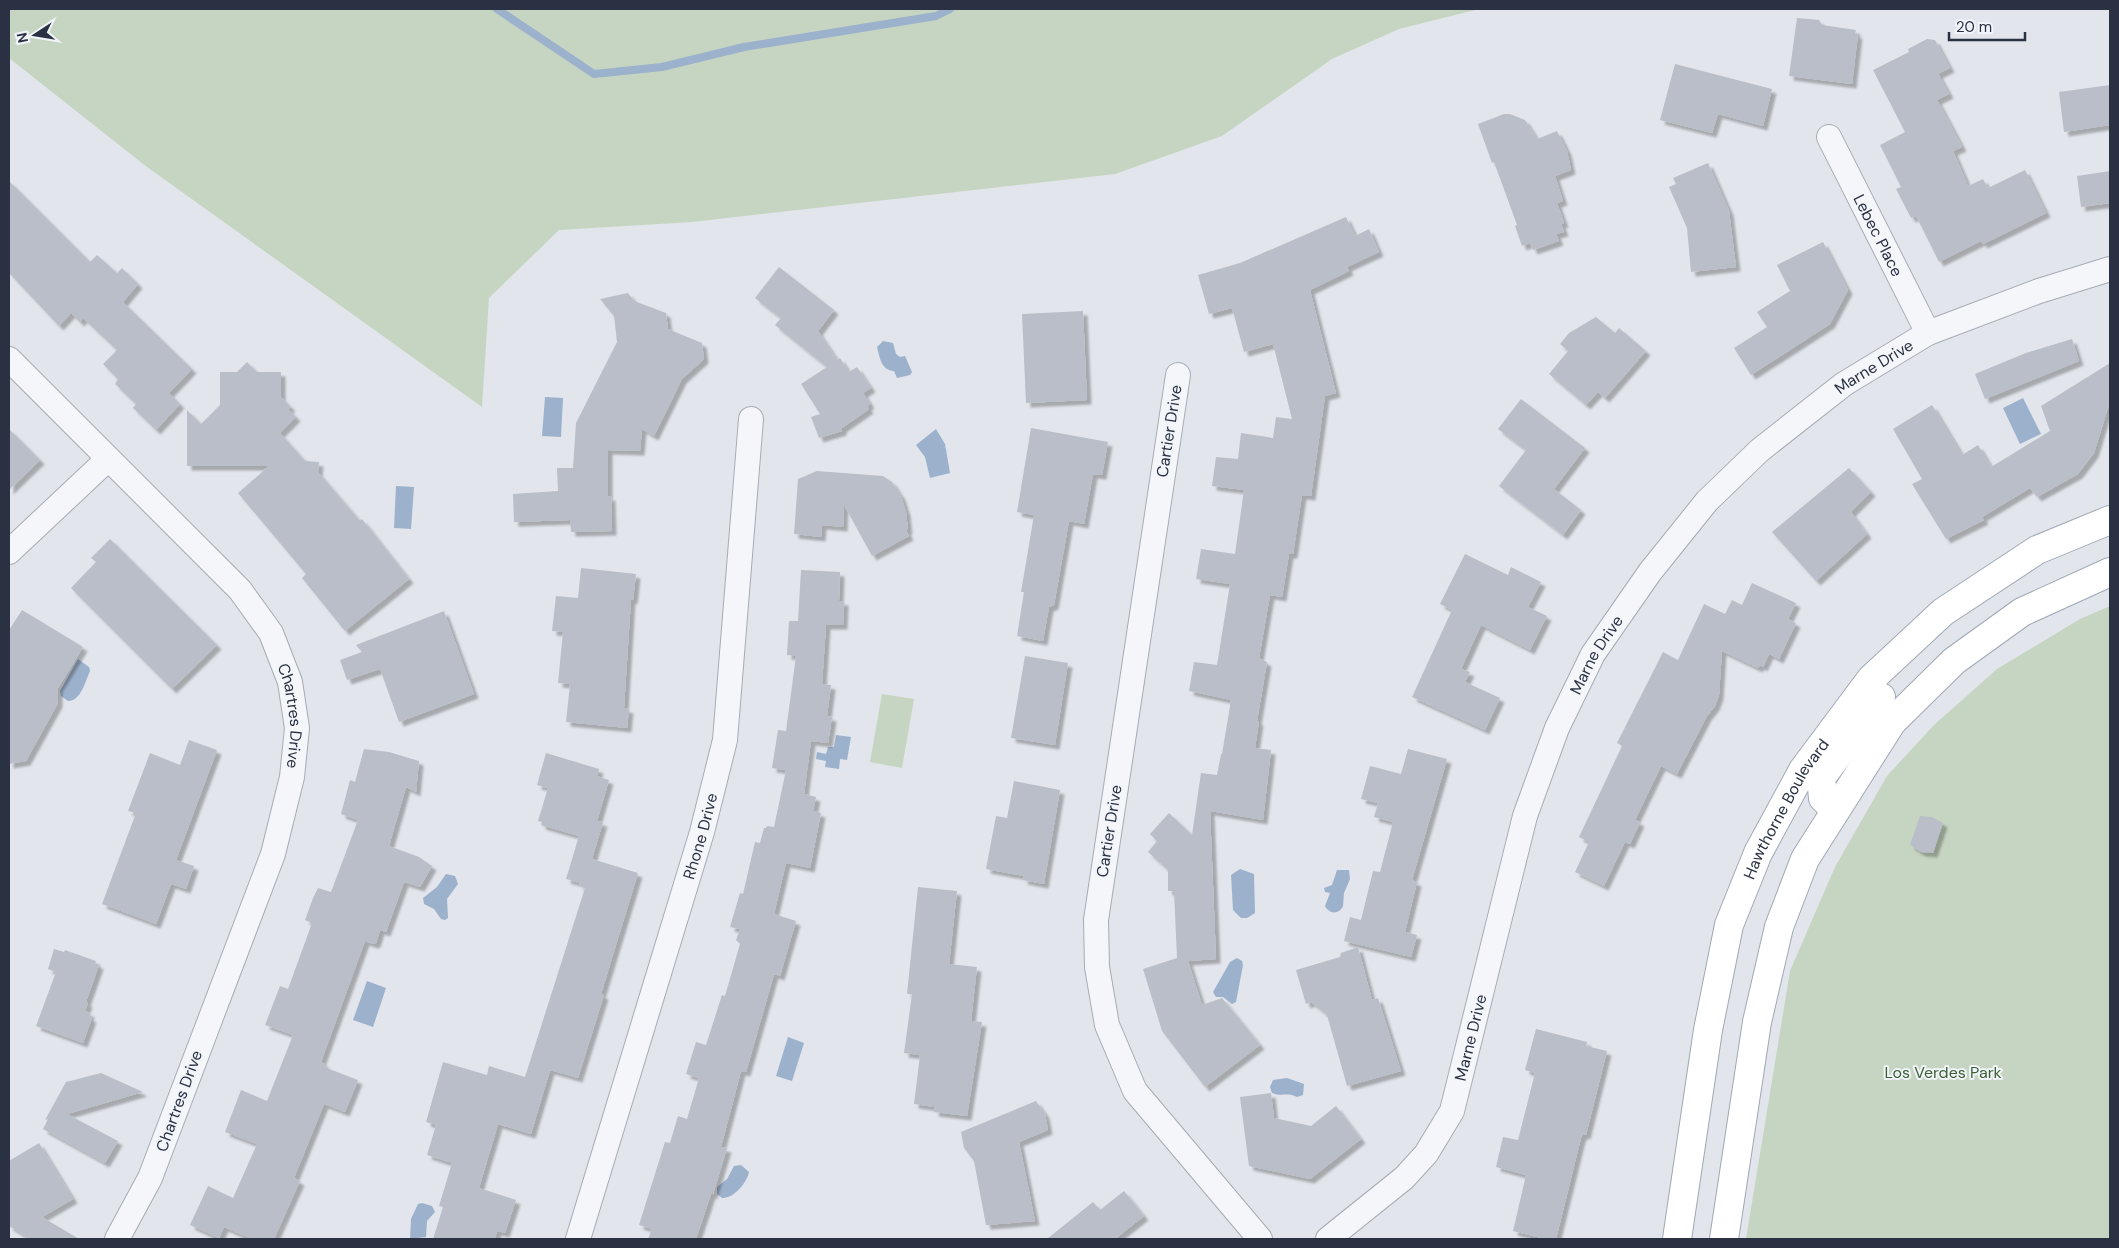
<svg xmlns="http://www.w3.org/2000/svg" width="2119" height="1248" viewBox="0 0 2119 1248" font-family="'DM Sans',sans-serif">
<defs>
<filter id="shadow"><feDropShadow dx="4.5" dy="4.5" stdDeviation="1" flood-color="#0004"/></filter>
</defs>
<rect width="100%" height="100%" fill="#e2e5eb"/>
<!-- green -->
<path fill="#c6d5c2" d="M 9,9 L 1479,9 L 1399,29 L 1332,59 L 1222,136 L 1115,174 L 692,222 L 559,230 L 489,298 L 482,407 L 147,167 L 9,58 Z
M 2110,606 L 2110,1239 L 1746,1239 L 1790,971 L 1835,867 L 1887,776 L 1934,725 L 1997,669 L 2080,619 Z
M 882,694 L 914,699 L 902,768 L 870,762 Z"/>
<!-- water -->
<path fill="#9bb1cc" d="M 883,341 L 893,343 L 896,354 L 900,357 L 905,356 L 912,372 L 910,375 L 897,378 L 894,371 C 881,370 880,358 877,347 Z
M 545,397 L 563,398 L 561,437 L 542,436 Z
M 2023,398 L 2041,434 L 2020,444 L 2003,408 Z
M 936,429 L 945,444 L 950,473 L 930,478 L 925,457 L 916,445 Z
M 396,486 L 414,487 L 411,529 L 394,528 Z
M 78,659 L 89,667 L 90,671 C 85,682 81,701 68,701 L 61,696 L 60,691 Z
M 836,735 L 851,737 L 847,760 L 840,759 L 839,769 L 825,767 L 826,761 L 816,759 L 817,752 L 826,754 L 828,747 L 834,747 Z
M 1240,869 L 1254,874 L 1255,913 L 1247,918 L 1241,918 L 1233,910 L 1231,875 Z
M 1337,870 L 1349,870 L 1350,879 L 1344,893 L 1343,906 C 1339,915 1329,914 1325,906 L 1330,893 L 1325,892 L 1324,888 L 1332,885 Z
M 446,874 L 455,876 L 458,884 L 447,899 L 448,918 L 445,920 L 441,919 L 434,909 L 424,904 L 423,898 L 437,887 Z
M 1237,958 L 1242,961 L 1243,965 L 1236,1002 L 1232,1004 L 1223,997 L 1216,997 L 1213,992 L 1230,962 Z
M 367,981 L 386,988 L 373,1027 L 353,1020 Z
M 788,1037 L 804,1043 L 792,1081 L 776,1076 Z
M 1287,1078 L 1304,1084 L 1303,1095 L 1297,1097 C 1288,1092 1281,1097 1272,1093 L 1270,1087 L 1273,1080 Z
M 741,1165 L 749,1172 C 747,1183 733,1199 722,1198 L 717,1194 L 717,1187 L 727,1179 L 734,1166 Z
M 422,1203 L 432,1206 L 435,1212 L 427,1221 L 426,1237 L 410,1239 L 411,1219 L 418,1204 Z"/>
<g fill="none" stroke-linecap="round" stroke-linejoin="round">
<!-- stream -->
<path stroke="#9bb1cc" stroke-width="8" d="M 497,9 L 594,74 L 662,67 L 744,47 L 936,16 L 950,9"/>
</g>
<!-- building -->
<path fill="#b9bec8" filter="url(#shadow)" d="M 1797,18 L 1819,20 L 1822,25 L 1856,30 L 1855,34 L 1858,34 L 1852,84 L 1789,76 Z
M 1927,39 L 1935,40 L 1950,68 L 1938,74 L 1949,94 L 1937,100 L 1962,147 L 1953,151 L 1968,186 L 1983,179 L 1988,188 L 2025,170 L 2046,213 L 1983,244 L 1981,241 L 1939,262 L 1916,216 L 1911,218 L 1896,189 L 1901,187 L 1880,145 L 1905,132 L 1873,70 L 1909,52 L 1908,49 Z
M 1675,64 L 1772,89 L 1763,126 L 1718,114 L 1712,133 L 1660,120 Z
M 2110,85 L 2110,125 L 2064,132 L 2059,92 Z
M 1504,114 L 1510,114 L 1525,120 L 1537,139 L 1557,131 L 1567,151 L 1571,170 L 1555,176 L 1563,201 L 1557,203 L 1564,223 L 1561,224 L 1564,232 L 1556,234 L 1559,241 L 1533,250 L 1530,243 L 1522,246 L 1515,226 L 1517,225 L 1494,162 L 1492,163 L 1478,124 Z
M 1708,163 L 1729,211 L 1736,267 L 1691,272 L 1687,228 L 1669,187 L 1676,184 L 1673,178 Z
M 2110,171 L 2110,203 L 2081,207 L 2077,176 Z
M 9,181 L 90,262 L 97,255 L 117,273 L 122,268 L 138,284 L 123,302 L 192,369 L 169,393 L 180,404 L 156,430 L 133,408 L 136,404 L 115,384 L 118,379 L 103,364 L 117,350 L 83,318 L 80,322 L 71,313 L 59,326 L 9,273 Z
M 1346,217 L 1355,236 L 1369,229 L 1379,252 L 1347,267 L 1349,271 L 1310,290 L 1336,393 L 1325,396 L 1311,496 L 1302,495 L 1293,554 L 1289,554 L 1282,597 L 1270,595 L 1259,658 L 1267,662 L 1257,721 L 1259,721 L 1255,748 L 1271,750 L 1263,820 L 1210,811 L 1216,959 L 1188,961 L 1202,1005 L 1222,998 L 1260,1045 L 1205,1087 L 1162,1031 L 1143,969 L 1177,958 L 1174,891 L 1168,891 L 1168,870 L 1148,852 L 1157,841 L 1150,834 L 1169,813 L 1192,835 L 1201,773 L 1217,775 L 1221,754 L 1222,754 L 1231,700 L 1189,691 L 1194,662 L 1217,665 L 1230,584 L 1196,579 L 1201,549 L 1235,554 L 1244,490 L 1212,486 L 1216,457 L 1238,459 L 1241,433 L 1273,438 L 1276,417 L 1292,419 L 1273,344 L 1244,352 L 1232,308 L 1209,314 L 1198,275 L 1240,263 Z
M 1823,242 L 1848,290 L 1830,324 L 1751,375 L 1734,348 L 1767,327 L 1757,312 L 1790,291 L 1777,265 Z
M 779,267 L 834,310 L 818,331 L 837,360 L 840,358 L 849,372 L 857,367 L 871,388 L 863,393 L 870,404 L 867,406 L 869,409 L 842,428 L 842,431 L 819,438 L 811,417 L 820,414 L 801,384 L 827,367 L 775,325 L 781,318 L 755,298 Z
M 628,293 L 634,301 L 666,313 L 668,329 L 702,343 L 704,359 L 682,379 L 654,436 L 642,429 L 640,451 L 608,450 L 608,497 L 611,496 L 612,531 L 571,532 L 570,520 L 514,522 L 513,494 L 558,491 L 557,468 L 573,468 L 576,423 L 617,342 L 614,316 L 600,299 Z
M 1083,311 L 1087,400 L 1026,403 L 1022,314 Z
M 1596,317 L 1615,333 L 1619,328 L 1646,351 L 1605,398 L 1598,392 L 1586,405 L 1549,374 L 1568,351 L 1560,344 L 1569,333 Z
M 2072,339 L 2079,361 L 1985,399 L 1975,374 L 2026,353 Z
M 247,362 L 257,372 L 281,372 L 281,397 L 291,407 L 288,409 L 296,417 L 280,433 L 305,461 L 319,462 L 318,472 L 360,521 L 362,519 L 409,579 L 345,631 L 302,578 L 306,574 L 238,493 L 269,466 L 187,466 L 187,410 L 201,424 L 220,405 L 220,372 L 237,372 Z
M 2110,363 L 2110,401 L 2094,453 L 2078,474 L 2037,497 L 2030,488 L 1982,517 L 1984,520 L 1946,539 L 1912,484 L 1922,479 L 1893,429 L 1932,405 L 1962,455 L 1978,445 L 1991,467 L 2050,431 L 2041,406 Z
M 1521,399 L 1585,448 L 1554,489 L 1581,510 L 1563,535 L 1499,486 L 1526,450 L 1498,429 Z
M 1031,428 L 1108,442 L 1102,475 L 1093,474 L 1084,524 L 1069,521 L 1054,605 L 1049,607 L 1043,641 L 1017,636 L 1024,592 L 1021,592 L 1034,515 L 1017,512 Z
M 9,429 L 40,460 L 9,490 Z
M 1849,468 L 1871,492 L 1851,512 L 1867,534 L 1816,581 L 1772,532 Z
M 817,471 L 883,476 L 892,482 L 901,496 L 906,512 L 908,530 L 906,530 L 909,536 L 872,556 L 844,505 L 843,527 L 822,525 L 821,537 L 794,534 L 798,479 Z
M 110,539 L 217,645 L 172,689 L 71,588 L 96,562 L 91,558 Z
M 1465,554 L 1508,575 L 1511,567 L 1541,582 L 1528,607 L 1547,616 L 1530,650 L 1481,625 L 1461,669 L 1470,672 L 1465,682 L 1500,698 L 1485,730 L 1412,697 L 1452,610 L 1440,604 Z
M 581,568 L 636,574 L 633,600 L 631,599 L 624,708 L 629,709 L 627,728 L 566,722 L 570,684 L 558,683 L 563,632 L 552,631 L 556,596 L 578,598 Z
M 801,570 L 840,572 L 839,601 L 844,601 L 843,625 L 826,625 L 822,684 L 831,685 L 827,716 L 832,717 L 828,743 L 811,741 L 804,794 L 816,797 L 813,811 L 821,813 L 810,868 L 786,863 L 774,914 L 796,921 L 780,976 L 774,974 L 746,1072 L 741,1071 L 721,1147 L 727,1148 L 713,1194 L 711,1194 L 696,1239 L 648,1239 L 652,1229 L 639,1225 L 665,1142 L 670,1143 L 678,1116 L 687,1119 L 699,1078 L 686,1074 L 696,1042 L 706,1045 L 722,995 L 725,996 L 740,944 L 736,940 L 740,929 L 730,927 L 740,893 L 743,894 L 755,842 L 760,843 L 764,828 L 766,828 L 767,826 L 774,827 L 786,770 L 772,768 L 778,730 L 786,731 L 796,656 L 787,655 L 789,621 L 798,621 Z
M 1752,583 L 1796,603 L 1788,619 L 1796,623 L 1779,659 L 1769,654 L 1763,667 L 1760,665 L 1758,668 L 1722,651 L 1719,695 L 1715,706 L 1707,716 L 1677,774 L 1661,766 L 1635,820 L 1640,822 L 1630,844 L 1625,842 L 1604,886 L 1575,872 L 1589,842 L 1579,837 L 1622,746 L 1617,743 L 1663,652 L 1678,660 L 1704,604 L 1725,614 L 1732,600 L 1742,605 Z
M 22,610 L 83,647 L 58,688 L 58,703 L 26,761 L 9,764 L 9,630 Z
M 444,611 L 474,694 L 399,722 L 380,669 L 347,680 L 340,660 L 362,652 L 356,645 Z
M 1025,656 L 1068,663 L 1055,745 L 1011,738 Z
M 189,740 L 217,750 L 176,860 L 194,866 L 186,889 L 171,884 L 156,924 L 102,904 L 136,813 L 128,811 L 150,753 L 180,765 Z
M 364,749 L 389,752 L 419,761 L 416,792 L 406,787 L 389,846 L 419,857 L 432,866 L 420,887 L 404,882 L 386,932 L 380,930 L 376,943 L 373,944 L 365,941 L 321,1062 L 325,1064 L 324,1067 L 358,1080 L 345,1112 L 324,1104 L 294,1178 L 300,1181 L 274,1239 L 252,1239 L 224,1227 L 219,1238 L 190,1225 L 208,1186 L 233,1198 L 257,1144 L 225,1132 L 241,1090 L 267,1101 L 293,1035 L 265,1025 L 280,986 L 288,989 L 312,923 L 305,920 L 313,898 L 318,888 L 331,892 L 358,820 L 341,814 L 350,780 L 355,782 Z
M 1408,749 L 1447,759 L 1412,880 L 1417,882 L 1405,932 L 1417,935 L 1411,957 L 1344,941 L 1350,917 L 1361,920 L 1373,871 L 1380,872 L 1393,822 L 1374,817 L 1378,803 L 1361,799 L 1370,766 L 1401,774 Z
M 546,753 L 599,769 L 597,776 L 609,780 L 597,821 L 603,822 L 592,859 L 638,873 L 601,994 L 604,995 L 578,1078 L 550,1070 L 531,1134 L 498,1124 L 479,1188 L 516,1200 L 505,1233 L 497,1231 L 495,1239 L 433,1239 L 443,1207 L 439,1206 L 452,1163 L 427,1155 L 436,1125 L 426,1122 L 443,1062 L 487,1075 L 489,1066 L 525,1077 L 585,888 L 579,886 L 580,883 L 566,879 L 579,836 L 541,825 L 542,822 L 538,821 L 548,788 L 537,785 Z
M 1014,781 L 1060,790 L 1044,884 L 1023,880 L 1024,876 L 986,869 L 996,816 L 1007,818 Z
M 1920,816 L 1932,817 L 1943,823 L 1933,853 L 1921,852 L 1910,845 Z
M 918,887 L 957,891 L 949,964 L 977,967 L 971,1021 L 982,1022 L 967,1116 L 934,1112 L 935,1107 L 914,1104 L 920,1055 L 904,1053 L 912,994 L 907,994 Z
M 1358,947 L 1372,1000 L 1378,998 L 1401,1071 L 1347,1086 L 1327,1015 L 1311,1002 L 1306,1004 L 1296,970 L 1340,957 L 1341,953 Z
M 54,949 L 64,952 L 65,950 L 96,961 L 95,963 L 99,965 L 86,1002 L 88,1003 L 85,1011 L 90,1013 L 89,1017 L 92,1018 L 83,1043 L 36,1026 L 56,972 L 48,969 Z
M 1536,1029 L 1587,1042 L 1586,1046 L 1607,1051 L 1586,1135 L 1583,1134 L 1581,1138 L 1556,1239 L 1545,1239 L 1513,1231 L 1526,1175 L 1496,1167 L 1503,1137 L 1518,1140 L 1535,1073 L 1525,1070 Z
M 101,1073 L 143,1092 L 67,1114 L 118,1141 L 105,1163 L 43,1129 L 48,1119 L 45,1120 L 66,1082 Z
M 1271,1093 L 1274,1118 L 1311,1126 L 1336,1106 L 1361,1139 L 1310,1179 L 1249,1166 L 1240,1097 Z
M 1036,1101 L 1045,1114 L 1048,1130 L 1019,1142 L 1035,1221 L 986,1225 L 974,1161 L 964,1148 L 961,1132 Z
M 39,1143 L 73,1199 L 42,1217 L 79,1239 L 31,1239 L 9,1226 L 9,1161 Z
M 1124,1191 L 1144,1216 L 1115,1239 L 1047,1239 L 1093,1202 L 1100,1210 Z"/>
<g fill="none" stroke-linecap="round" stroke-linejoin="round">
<!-- minor casing -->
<g stroke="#a7abb5" stroke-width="26">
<g id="minor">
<path id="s1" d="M 1829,137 L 1928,333"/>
<path id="s2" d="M 9,359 L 240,590 L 271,633 L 290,682 L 297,728 L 292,777 L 273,854 L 150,1178 L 117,1239"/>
<path d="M 1178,375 L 1096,920 L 1097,967 L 1107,1025 L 1135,1091 L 1260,1239"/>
<path d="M 9,552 L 108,459"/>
<path id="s3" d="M 578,1239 L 702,832 L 725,740 L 751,419"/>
<path id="s4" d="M 1328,1239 L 1404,1178 L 1426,1154 L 1452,1111 L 1525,816 L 1557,728 L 1593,654 L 1650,572 L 1707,501 L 1760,450 L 1844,384 L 1928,333 L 2039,291 L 2110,269"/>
</g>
</g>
<!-- primary casing -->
<g stroke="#a0a8b7" stroke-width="30">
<g id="primary">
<path d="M 1835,810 L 1823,798 L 1821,778 L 1881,697"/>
<path id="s5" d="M 1677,1239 L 1708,1030 L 1729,925 L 1758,853 L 1803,770 L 1871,679 L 1943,612 L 2037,550 L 2110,520"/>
<path d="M 1724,1239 L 1757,1022 L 1779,927 L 1805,859 L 1892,722 L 1954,661 L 2022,612 L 2110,572"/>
</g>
</g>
<!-- minor -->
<use href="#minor" stroke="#f5f6f9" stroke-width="24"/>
<!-- primary -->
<use href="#primary" stroke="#fff" stroke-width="28"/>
</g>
<g text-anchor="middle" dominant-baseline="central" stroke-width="4" stroke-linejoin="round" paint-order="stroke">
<!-- street labels -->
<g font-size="16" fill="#293143" stroke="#f1f4f8">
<text stroke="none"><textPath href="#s1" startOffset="110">Lebec Place</textPath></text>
<text stroke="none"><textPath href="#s4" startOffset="1066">Marne Drive</textPath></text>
<text transform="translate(1169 431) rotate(-81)">Cartier Drive</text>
<text stroke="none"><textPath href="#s4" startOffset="661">Marne Drive</textPath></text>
<text stroke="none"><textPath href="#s2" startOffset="466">Chartres Drive</textPath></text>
<text stroke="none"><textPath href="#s5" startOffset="448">Hawthorne Boulevard</textPath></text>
<text transform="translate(1109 831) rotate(-81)">Cartier Drive</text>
<text stroke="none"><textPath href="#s3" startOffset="421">Rhone Drive</textPath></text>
<text stroke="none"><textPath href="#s4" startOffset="256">Marne Drive</textPath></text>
<text transform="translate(179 1101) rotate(-70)">Chartres Drive</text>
</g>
<!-- park labels -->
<g font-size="16" fill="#3c6036" stroke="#f1f4f8">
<text x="1943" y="1072">Los Verdes Park</text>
</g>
</g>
<!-- border -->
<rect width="2119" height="1248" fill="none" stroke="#293143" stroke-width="20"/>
<!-- north arrow -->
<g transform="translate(35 35) rotate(258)" stroke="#f1f4f8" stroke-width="4" paint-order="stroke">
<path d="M0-4L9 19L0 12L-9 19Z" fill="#293143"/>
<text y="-8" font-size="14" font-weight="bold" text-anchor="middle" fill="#293143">N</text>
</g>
<!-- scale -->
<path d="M1949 32v8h76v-8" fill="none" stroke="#293143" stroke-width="2.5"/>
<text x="1956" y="32" font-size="15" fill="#293143" stroke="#f1f4f8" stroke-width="4" paint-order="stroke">20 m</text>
</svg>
